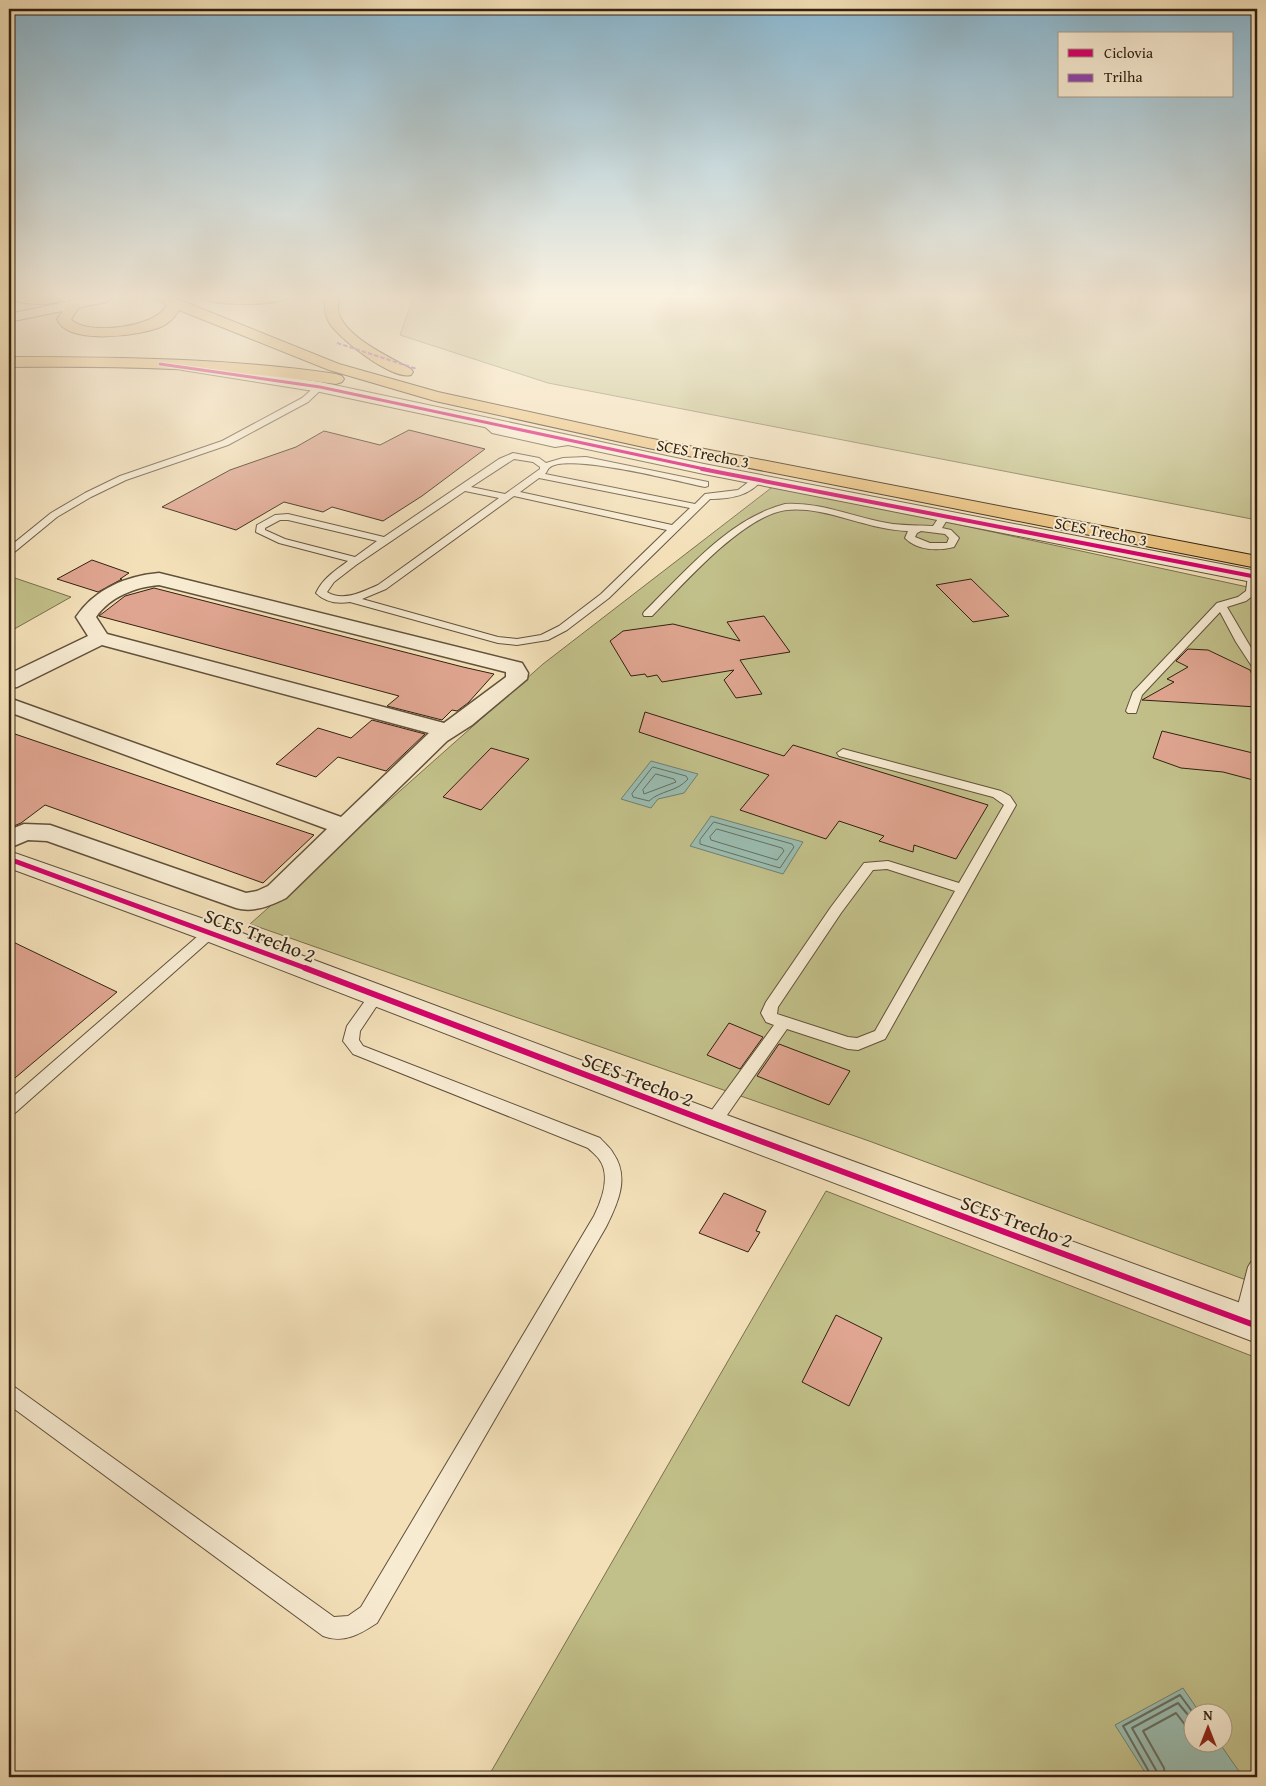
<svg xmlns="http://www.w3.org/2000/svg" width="1266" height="1786" viewBox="0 0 1266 1786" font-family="'Gentium Book Plus',serif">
<rect width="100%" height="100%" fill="#f3e0b9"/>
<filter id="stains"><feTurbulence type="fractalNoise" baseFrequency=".004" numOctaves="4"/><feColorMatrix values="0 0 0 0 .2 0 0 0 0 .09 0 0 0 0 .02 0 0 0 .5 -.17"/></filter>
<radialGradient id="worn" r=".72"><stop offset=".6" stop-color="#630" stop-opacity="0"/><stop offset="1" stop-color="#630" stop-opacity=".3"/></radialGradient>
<!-- green -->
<path fill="#c2c08a" stroke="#7a704d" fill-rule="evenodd" d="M 413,298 L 1257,298 L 1257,520 L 548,383 L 400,335 Z
M 775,485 L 1257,589 L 1257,1284 L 869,1141 L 250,924 L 543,664 Z
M 9,576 L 71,597 L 9,632 Z
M 826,1191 L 1257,1358 L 1257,1777 L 488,1777 ZM 1194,1714 L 1224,1714 L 1224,1744 L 1194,1744 Z"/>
<!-- water -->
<path fill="#9bbdb1" stroke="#717f71" d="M 651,761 L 698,774 L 684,793 L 658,799 L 651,808 L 621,799 Z
M 711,816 L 803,842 L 783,874 L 690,846 Z
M 1183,1688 L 1200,1713 L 1194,1714 L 1194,1744 L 1220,1744 L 1243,1777 L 1148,1777 L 1115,1725 Z"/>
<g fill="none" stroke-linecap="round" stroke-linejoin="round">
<!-- shore-far1 -->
<path stroke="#666f60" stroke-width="1" d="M 653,767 L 686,776 L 688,779 C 677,792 661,790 649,801 L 633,797 L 632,794 Z
M 656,774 L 674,779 L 676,782 L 644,794 L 643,790 Z
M 714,822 L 792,844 L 794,847 L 780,868 L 700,844 L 700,840 Z
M 717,829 L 782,848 L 784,851 L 777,860 L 711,840 L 710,837 Z"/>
<!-- shore -->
<path stroke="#666f60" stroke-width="2" d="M 1152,1777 L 1123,1726 L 1180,1695 L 1194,1714
M 1158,1777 L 1156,1770 L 1132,1728 L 1178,1703 L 1194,1722
M 1165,1777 L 1164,1768 L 1143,1731 L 1176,1713 L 1186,1726 L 1194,1731"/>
</g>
<!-- building -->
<path fill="#dfa590" stroke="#322110" d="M 409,430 L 485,449 L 422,496 L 383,521 L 332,507 L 323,512 L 284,502 L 236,530 L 162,507 L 230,470 L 296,447 L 324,431 L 380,445 Z
M 92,560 L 129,573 L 120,579 L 122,579 L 98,592 L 57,579 Z
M 971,579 L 1009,616 L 973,622 L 936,585 Z
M 154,588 L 463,667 L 494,674 L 468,703 L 457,711 L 452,710 L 442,720 L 387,706 L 399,696 L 99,616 L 125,596 Z
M 764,616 L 790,652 L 740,660 L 762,694 L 736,698 L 724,680 L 734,670 L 662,682 L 657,675 L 647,677 L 645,674 L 631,676 L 610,641 L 623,631 L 673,624 L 740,641 L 727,622 Z
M 1188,649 L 1208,650 L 1250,670 L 1257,686 L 1257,707 L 1142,700 L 1174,682 L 1167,679 L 1188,667 L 1176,661 Z
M 645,712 L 784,756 L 793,745 L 988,805 L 956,859 L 914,845 L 913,852 L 879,841 L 884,836 L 839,821 L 826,839 L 740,810 L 769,775 L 639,732 Z
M 372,720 L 425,734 L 386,771 L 338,757 L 316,777 L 276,764 L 318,728 L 351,738 Z
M 1162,731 L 1257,754 L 1257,781 L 1223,772 L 1181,768 L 1153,758 Z
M 9,732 L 212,801 L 314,835 L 263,883 L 45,805 L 21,823 L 9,828 Z
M 491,748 L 529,759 L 481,810 L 443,797 Z
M 9,940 L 117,992 L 9,1083 Z
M 729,1023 L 763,1037 L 740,1069 L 707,1055 Z
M 779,1044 L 850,1071 L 829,1105 L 757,1076 Z
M 724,1193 L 766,1211 L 756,1231 L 760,1232 L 748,1252 L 699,1233 Z
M 836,1315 L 882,1338 L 849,1406 L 802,1382 Z"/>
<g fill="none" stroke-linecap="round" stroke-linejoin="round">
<!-- service casing -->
<g stroke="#62513a" stroke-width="2">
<path id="service" d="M 317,385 L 324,387 L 308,402 L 228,445 L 126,480 L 91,497 L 57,517 L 12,554 L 9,555 L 9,547 L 51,513 L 85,493 L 120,476 L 222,441 L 302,398 Z
M 483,421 L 489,421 L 498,429 L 555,441 L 575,438 L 579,441 L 575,444 L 555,447 L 492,433 L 483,425 Z
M 513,453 L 539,458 L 546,463 L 563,458 L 586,457 L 708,482 L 708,486 L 705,487 C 680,482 566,452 549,468 C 547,470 547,472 545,474 L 695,504 L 705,494 L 738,490 L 755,477 L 761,477 L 763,479 C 749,496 731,499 710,499 L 609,598 L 567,630 L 548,640 L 517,645 L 498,643 L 350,602 C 337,604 325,602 316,593 C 323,578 335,571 348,561 L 279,543 L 256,532 L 257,525 L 275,515 L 288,514 L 384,537 L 499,459 ZM 514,459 L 533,462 L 540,467 L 540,469 L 505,494 L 471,487 ZM 539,478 L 690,508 L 672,525 L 520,492 ZM 465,491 L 499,498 L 378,585 C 362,592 343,602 327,592 L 334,582 L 356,565 ZM 514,496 L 667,530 L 601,594 L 559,626 L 541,635 L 517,639 L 498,637 L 362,599 L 386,589 ZM 280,520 L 288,520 L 377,541 L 355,557 L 285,539 L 265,530 L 265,528 Z
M 785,504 C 821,502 853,517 887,523 C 902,526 918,525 933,526 L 942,513 L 945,512 L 950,515 L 942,528 L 951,530 L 959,538 L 954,547 C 938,551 918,551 905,538 L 908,531 C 873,530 842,514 807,510 C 796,509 785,509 774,513 C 732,528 683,585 652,616 L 644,616 L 643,614 L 644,612 C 685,572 728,519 785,504 ZM 921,531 L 945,534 L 949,538 L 947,543 L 930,543 L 915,537 L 917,533 Z
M 1253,573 L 1257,575 L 1255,594 L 1246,601 L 1227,607 L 1257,658 L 1257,669 L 1253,668 L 1236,642 L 1220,612 L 1142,695 L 1136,713 L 1128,713 L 1126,711 L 1133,692 L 1217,603 L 1238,597 L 1246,591 L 1248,576 Z
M 843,749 L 1001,791 L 1010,796 L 1016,805 L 885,1039 L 858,1050 L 848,1049 L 787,1029 L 718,1128 L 712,1129 L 706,1128 L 704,1123 L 706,1118 L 774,1025 L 766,1022 L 761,1013 L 766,1002 L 831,907 L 864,863 L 888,861 L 959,883 L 1004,805 L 993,797 L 839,756 L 837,753 ZM 887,869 L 955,891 L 875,1031 L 857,1038 L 848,1037 L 777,1014 L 778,1007 L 841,913 L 873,870 Z
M 211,927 L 216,929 L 218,932 L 216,935 L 15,1113 L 9,1115 L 9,1100 L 206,929 Z
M 377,990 L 382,991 L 384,995 L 360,1031 L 359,1040 L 363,1046 L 600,1138 C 604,1143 610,1147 613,1153 C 630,1177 618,1203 606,1227 L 377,1623 C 360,1634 344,1644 323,1636 L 9,1405 L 9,1385 L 16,1388 L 334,1617 L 348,1616 L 361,1607 L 594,1216 C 602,1200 611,1175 599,1159 C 596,1155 592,1152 588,1148 L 353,1054 L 343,1041 L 347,1026 L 372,991 Z
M 1257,1259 L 1257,1302 L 1250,1327 L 1243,1329 L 1236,1327 L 1234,1321 L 1248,1267 L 1251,1262 Z"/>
</g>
<!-- minor casing -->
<g stroke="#62513a" stroke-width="3">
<path id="minor" d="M 159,573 L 522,663 L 528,673 L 527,679 L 472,725 L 447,741 L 286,898 C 270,906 253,913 236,908 L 47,841 L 28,840 L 9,848 L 9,830 L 24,824 L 50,825 L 246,893 L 257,891 L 268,886 L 327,829 L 9,712 L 9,698 L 341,817 L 429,733 L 102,645 L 17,687 L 9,688 L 9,674 L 88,636 L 76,617 C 95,589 126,576 159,573 ZM 159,585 L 506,672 L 506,677 L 444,723 L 107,634 L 96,617 C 110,597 135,587 159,585 Z"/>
</g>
<!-- tertiary casing -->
<g stroke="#62513a" stroke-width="2">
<path id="tertiary" d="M 187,362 L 320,382 L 704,464 L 1257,571 L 1257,583 L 704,474 L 320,392 L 182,370 L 179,367 L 182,364 Z
M 9,851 L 221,925 L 724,1114 L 1257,1309 L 1257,1343 L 700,1132 L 201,939 L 9,868 Z"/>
</g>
<!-- secondary casing -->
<g stroke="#322110" stroke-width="2">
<path id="secondary" d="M 84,298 L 113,298 L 106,302 L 9,322 L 9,314 Z"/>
</g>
<!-- trunk casing -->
<g stroke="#322110" stroke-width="2">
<path id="trunk" d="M 9,298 L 59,298 L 60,300 C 54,307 15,304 9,298 Z
M 155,298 L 175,298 L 339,364 L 438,392 L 648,438 L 1257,556 L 1257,568 L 648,448 L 435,401 L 329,370 L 179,310 C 175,317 170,322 163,326 C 141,336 67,346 57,319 L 69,302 L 79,302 L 81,305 L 71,319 C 84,336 157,328 167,305 Z
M 205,298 L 285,298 C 278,306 212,306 205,298 Z
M 325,298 L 339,298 C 339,302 338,307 338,310 C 342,336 390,357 411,369 L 413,372 L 411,375 C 392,380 341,340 330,324 C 325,316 324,308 325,298 Z
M 9,357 C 119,357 227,358 336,374 L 342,376 L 344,379 L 342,382 L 336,384 C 227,368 119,366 9,367 Z"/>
</g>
<!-- service -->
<use href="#service" fill="#f7ebd2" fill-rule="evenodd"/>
<!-- minor -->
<use href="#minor" fill="#f7ebd2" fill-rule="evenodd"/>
<!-- tertiary -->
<use href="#tertiary" fill="#f7ebd2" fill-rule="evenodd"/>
<!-- secondary -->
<use href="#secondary" fill="#f7ebd2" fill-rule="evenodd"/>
<!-- trunk -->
<use href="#trunk" fill="#eac07c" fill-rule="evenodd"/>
<!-- quiet -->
<path stroke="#8e44ad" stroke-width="2" stroke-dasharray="4.5 2" stroke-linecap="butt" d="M 337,343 L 417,369"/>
<!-- cycleway-far3 casing -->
<g stroke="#f7ebd2" stroke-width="5">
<path id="cycleway-far3" d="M 160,364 L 320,387 L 709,470"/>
</g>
<!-- cycleway-far2 casing -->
<g stroke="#f7ebd2" stroke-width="6">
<path id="cycleway-far2" d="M 702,469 L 1257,577"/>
</g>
<!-- cycleway-far1 casing -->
<g stroke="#f7ebd2" stroke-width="8">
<path id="cycleway-far1" d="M 9,859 L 308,969"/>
</g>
<!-- cycleway casing -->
<g stroke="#f7ebd2" stroke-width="9">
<path id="cycleway" d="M 305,968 L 712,1123 L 1257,1326"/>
</g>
<!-- cycleway-far3 -->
<use href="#cycleway-far3" stroke="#d6006c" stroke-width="3"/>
<!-- cycleway-far2 -->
<use href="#cycleway-far2" stroke="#d6006c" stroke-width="4"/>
<!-- cycleway-far1 -->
<use href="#cycleway-far1" stroke="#d6006c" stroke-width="5"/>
<!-- cycleway -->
<use href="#cycleway" stroke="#d6006c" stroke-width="6"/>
</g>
<!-- sky -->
<linearGradient id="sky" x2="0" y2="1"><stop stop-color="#89b8d2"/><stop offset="0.54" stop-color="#faf1e0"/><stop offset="1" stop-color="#faf1e0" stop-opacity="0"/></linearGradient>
<rect width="1266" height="548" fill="url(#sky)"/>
<g text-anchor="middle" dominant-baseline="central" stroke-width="4" stroke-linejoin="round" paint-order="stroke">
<!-- far-street labels -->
<g font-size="16" fill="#322110" stroke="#f7ebd2">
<text transform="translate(703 453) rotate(11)">SCES Trecho 3</text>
<text transform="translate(1101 531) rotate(11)">SCES Trecho 3</text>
</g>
<!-- street labels -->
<g font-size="20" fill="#322110" stroke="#f7ebd2">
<text transform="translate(260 935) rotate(21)">SCES Trecho 2</text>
<text transform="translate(638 1079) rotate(21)">SCES Trecho 2</text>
<text transform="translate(1017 1221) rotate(20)">SCES Trecho 2</text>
</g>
</g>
<!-- margin -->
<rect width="1266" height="1786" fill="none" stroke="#f3e0b9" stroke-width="30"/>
<rect x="10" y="10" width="1246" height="1766" fill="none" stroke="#322110" stroke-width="2.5"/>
<rect x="15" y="15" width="1236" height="1756" fill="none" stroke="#322110"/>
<!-- legend -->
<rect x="1058" y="32" width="175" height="65" fill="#f7ebd2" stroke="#a89a84"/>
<rect x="1068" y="49" width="25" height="8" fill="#d6006c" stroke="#a89a84"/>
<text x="1104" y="58" font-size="15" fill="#322110">Ciclovia</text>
<rect x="1068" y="74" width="25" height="8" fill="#8e44ad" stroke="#a89a84"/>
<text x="1104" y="82" font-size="15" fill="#322110">Trilha</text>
<!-- north arrow -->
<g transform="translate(1208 1728)"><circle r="24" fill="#f7ebd2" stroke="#a89a84"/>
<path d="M0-4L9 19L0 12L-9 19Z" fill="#8f2418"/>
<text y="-8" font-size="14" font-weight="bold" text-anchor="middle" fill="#322110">N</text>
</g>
<rect width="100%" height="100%" filter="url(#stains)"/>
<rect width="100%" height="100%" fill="url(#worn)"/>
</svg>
